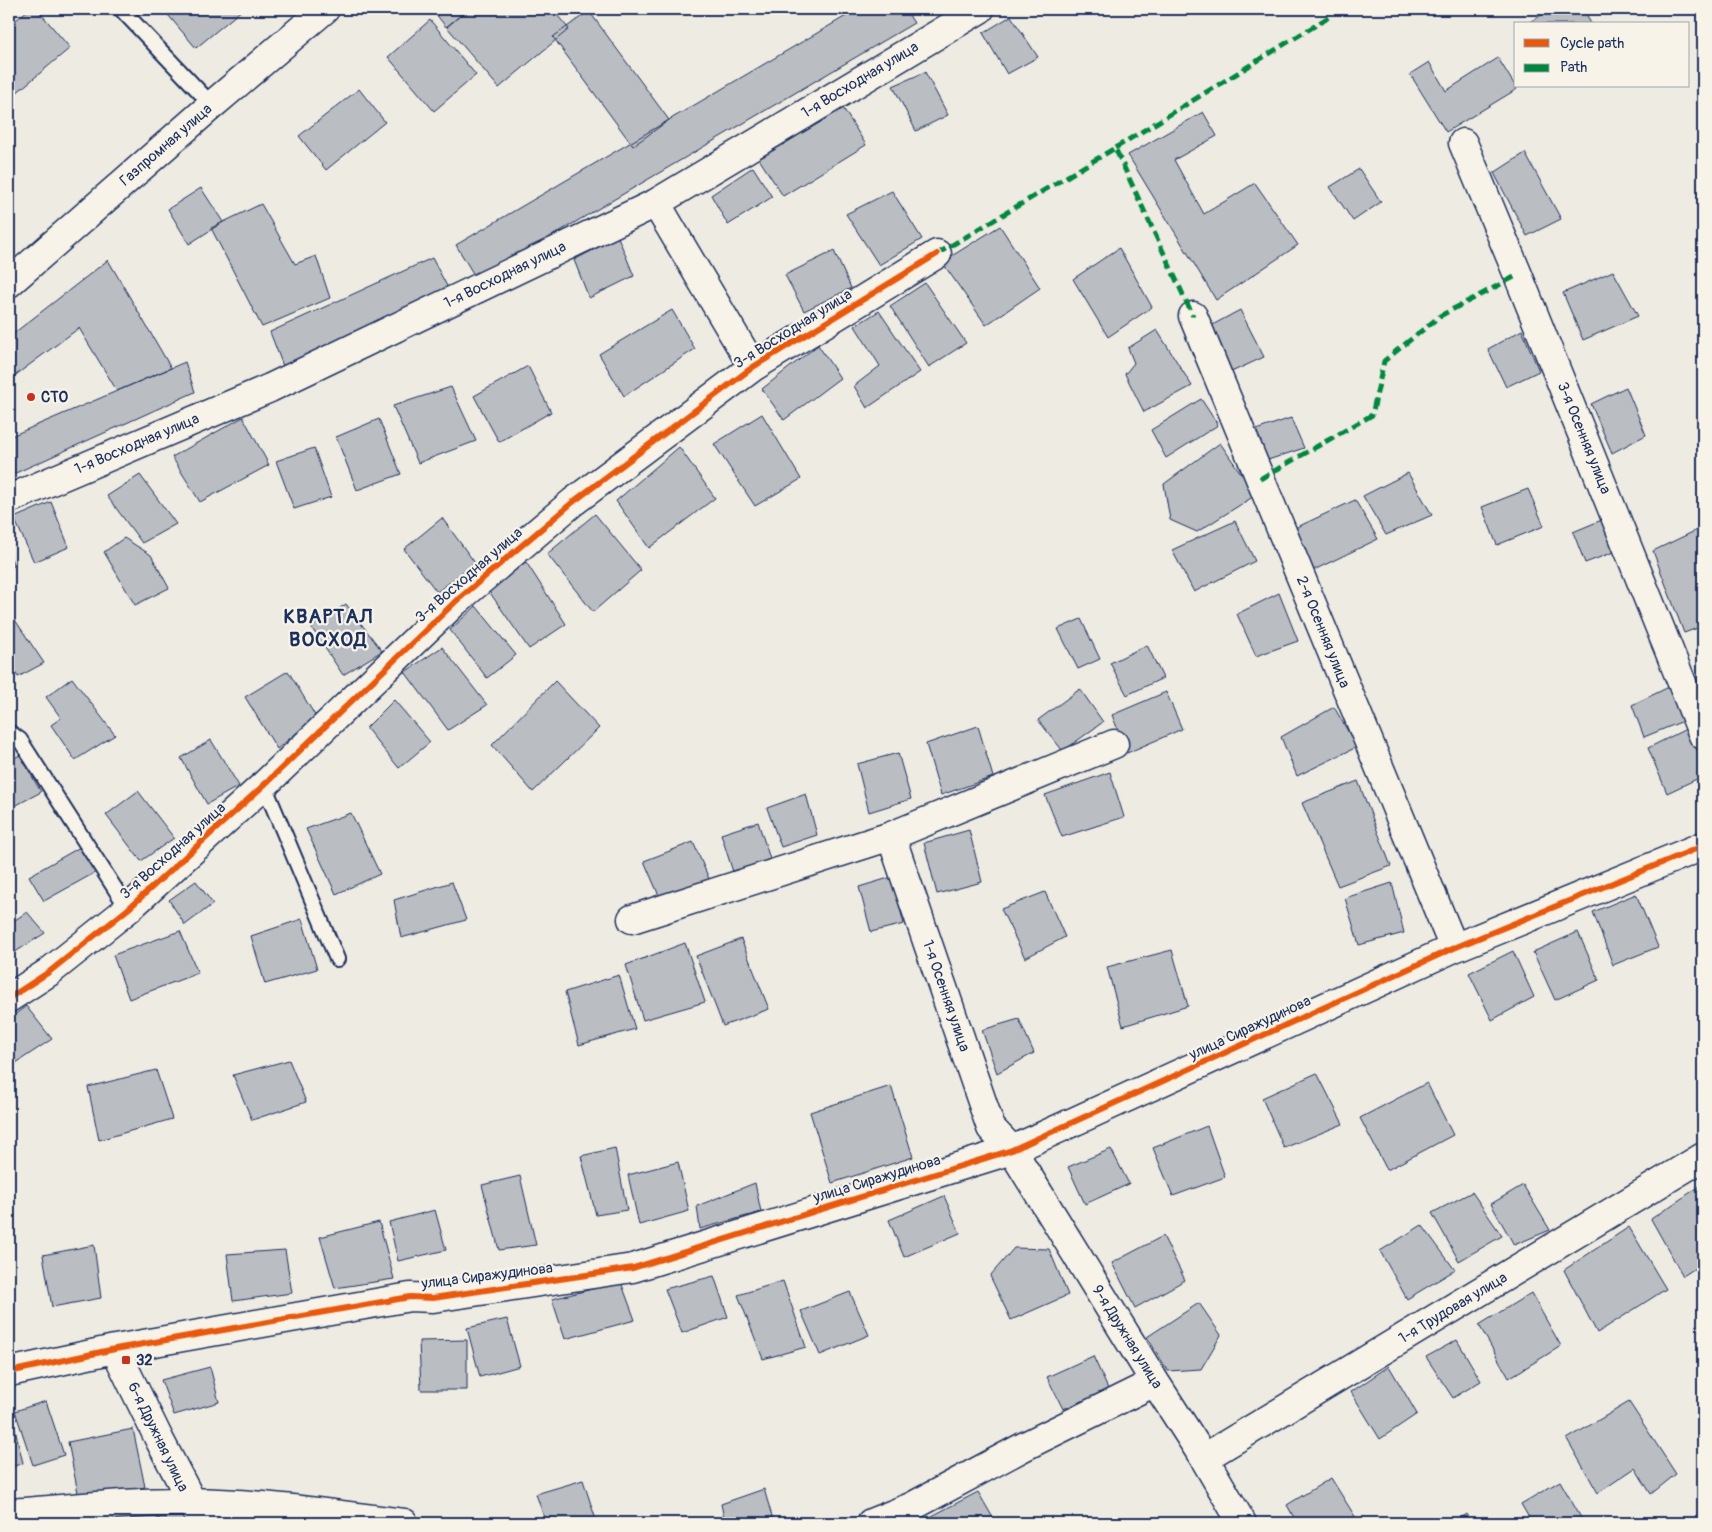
<svg xmlns="http://www.w3.org/2000/svg" width="1712" height="1532" viewBox="0 0 1712 1532" font-family="Pangolin,sans-serif">
<rect width="100%" height="100%" fill="#eeebe2"/>
<filter id="ink" filterUnits="userSpaceOnUse"><feTurbulence type="fractalNoise" baseFrequency=".02" numOctaves="2"/><feDisplacementMap in="SourceGraphic" scale="10" xChannelSelector="R" yChannelSelector="G"/><feConvolveMatrix kernelMatrix="1 2 1 2 8 2 1 2 1" color-interpolation-filters="sRGB"/></filter>
<g filter="url(#ink)">
<!-- building -->
<path fill="#babdc2" stroke="#1b2f5e" d="M 29,9 L 37,9 L 70,48 L 9,99 L 9,26 Z
M 163,9 L 243,9 L 196,48 Z
M 432,9 L 468,9 L 446,27 Z
M 468,9 L 552,9 L 569,29 L 499,88 L 447,27 Z
M 858,9 L 905,9 L 914,23 L 477,280 L 456,245 Z
M 1552,9 L 1584,9 L 1591,24 L 1526,24 Z
M 589,11 L 669,120 L 633,146 L 553,37 Z
M 1011,16 L 1038,57 L 1007,74 L 983,33 Z
M 430,20 L 476,75 L 434,111 L 388,57 Z
M 1498,58 L 1517,89 L 1446,132 L 1410,74 L 1429,62 L 1446,91 Z
M 925,72 L 948,115 L 916,131 L 893,86 Z
M 359,89 L 385,122 L 326,170 L 299,136 Z
M 843,108 L 866,145 L 783,196 L 759,159 Z
M 1203,112 L 1217,136 L 1174,160 L 1204,214 L 1255,183 L 1298,245 L 1216,300 L 1128,155 Z
M 1525,153 L 1561,219 L 1527,236 L 1494,173 Z
M 753,167 L 772,197 L 728,225 L 711,195 Z
M 1359,169 L 1381,202 L 1353,221 L 1330,187 Z
M 201,188 L 223,222 L 189,244 L 168,209 Z
M 892,191 L 922,239 L 879,265 L 846,214 Z
M 261,204 L 295,264 L 316,256 L 330,298 L 262,327 L 211,228 Z
M 1000,226 L 1040,288 L 986,325 L 942,262 Z
M 618,237 L 634,276 L 589,298 L 574,260 Z
M 1119,248 L 1152,307 L 1108,337 L 1073,279 Z
M 834,251 L 851,288 L 804,311 L 785,275 Z
M 432,258 L 448,288 L 283,366 L 270,332 Z
M 108,260 L 171,368 L 117,391 L 79,328 L 9,380 L 9,337 Z
M 1613,271 L 1638,316 L 1583,340 L 1563,293 Z
M 925,283 L 966,343 L 929,367 L 890,306 Z
M 672,310 L 695,349 L 624,396 L 599,354 Z
M 1240,310 L 1264,357 L 1227,374 L 1205,329 Z
M 879,311 L 920,372 L 867,408 L 854,386 L 880,366 L 855,326 Z
M 1157,330 L 1192,386 L 1144,412 L 1125,374 L 1134,363 L 1128,348 Z
M 1522,330 L 1539,371 L 1506,387 L 1488,349 Z
M 818,345 L 840,378 L 784,420 L 762,389 Z
M 185,362 L 195,392 L 9,476 L 9,437 Z
M 528,366 L 551,412 L 499,442 L 474,396 Z
M 451,387 L 476,441 L 418,463 L 393,406 Z
M 1626,387 L 1646,435 L 1612,453 L 1591,404 Z
M 1201,399 L 1218,425 L 1166,458 L 1151,430 Z
M 762,414 L 801,479 L 755,506 L 714,444 Z
M 243,417 L 269,465 L 200,502 L 172,457 Z
M 1291,418 L 1304,448 L 1265,461 L 1253,431 Z
M 379,419 L 401,474 L 357,490 L 336,437 Z
M 1220,443 L 1256,495 L 1197,532 L 1170,520 L 1164,484 Z
M 679,447 L 715,498 L 649,548 L 616,501 Z
M 314,448 L 331,497 L 294,509 L 276,461 Z
M 1408,473 L 1432,515 L 1386,535 L 1363,496 Z
M 140,475 L 176,524 L 142,543 L 107,496 Z
M 1528,489 L 1544,526 L 1497,545 L 1482,507 Z
M 1355,500 L 1378,539 L 1314,570 L 1293,529 Z
M 51,502 L 69,547 L 34,562 L 14,518 Z
M 595,514 L 641,570 L 593,612 L 547,554 Z
M 1609,517 L 1622,549 L 1585,563 L 1573,532 Z
M 442,518 L 475,563 L 437,592 L 404,549 Z
M 1235,521 L 1255,561 L 1194,592 L 1172,550 Z
M 1701,528 L 1703,535 L 1703,626 L 1684,633 L 1653,551 Z
M 124,538 L 151,555 L 169,588 L 135,605 L 104,552 Z
M 9,553 L 14,566 L 9,568 Z
M 526,562 L 566,624 L 529,649 L 486,587 Z
M 1279,593 L 1298,641 L 1256,656 L 1237,614 Z
M 346,604 L 382,651 L 343,675 L 311,627 Z
M 476,606 L 516,655 L 487,678 L 450,630 Z
M 13,617 L 44,663 L 18,677 L 9,662 L 9,620 Z
M 1081,619 L 1100,659 L 1078,669 L 1058,629 Z
M 1703,643 L 1703,657 L 1699,645 Z
M 1147,645 L 1163,678 L 1127,695 L 1110,663 Z
M 442,647 L 487,705 L 448,730 L 405,672 Z
M 288,671 L 316,717 L 277,749 L 245,697 Z
M 72,678 L 115,735 L 75,760 L 51,725 L 61,718 L 46,697 Z
M 555,681 L 599,728 L 533,792 L 492,745 Z
M 1673,685 L 1688,719 L 1644,737 L 1632,705 Z
M 1080,689 L 1103,722 L 1063,751 L 1038,720 Z
M 1166,692 L 1182,729 L 1127,753 L 1112,715 Z
M 394,700 L 430,742 L 399,768 L 366,728 Z
M 1334,707 L 1357,747 L 1297,776 L 1281,737 Z
M 978,726 L 993,777 L 941,795 L 926,744 Z
M 1688,728 L 1703,765 L 1703,776 L 1667,793 L 1648,748 Z
M 211,740 L 239,786 L 207,804 L 181,758 Z
M 898,753 L 911,799 L 869,812 L 857,764 Z
M 20,755 L 41,792 L 9,809 L 9,761 Z
M 1110,772 L 1124,817 L 1062,837 L 1045,795 Z
M 1358,781 L 1391,866 L 1338,886 L 1302,803 Z
M 138,791 L 174,838 L 141,861 L 106,815 Z
M 806,794 L 817,835 L 781,847 L 767,808 Z
M 351,813 L 380,874 L 336,894 L 306,829 Z
M 758,822 L 770,859 L 733,872 L 721,834 Z
M 969,830 L 982,882 L 937,894 L 924,843 Z
M 693,842 L 710,881 L 660,898 L 644,861 Z
M 82,846 L 98,871 L 44,901 L 29,876 Z
M 892,877 L 904,924 L 871,932 L 859,887 Z
M 196,881 L 213,904 L 185,925 L 169,900 Z
M 452,882 L 466,920 L 401,938 L 394,900 Z
M 1392,883 L 1404,933 L 1359,945 L 1345,898 Z
M 1045,892 L 1065,937 L 1025,958 L 1001,909 Z
M 1636,894 L 1658,947 L 1613,965 L 1593,912 Z
M 27,912 L 45,933 L 9,956 L 9,924 Z
M 302,919 L 317,969 L 265,984 L 251,936 Z
M 180,931 L 198,973 L 129,999 L 113,955 Z
M 1578,932 L 1599,980 L 1555,1000 L 1533,952 Z
M 741,939 L 769,1009 L 723,1026 L 696,956 Z
M 685,943 L 705,1002 L 643,1020 L 626,965 Z
M 1172,950 L 1188,1006 L 1123,1026 L 1107,967 Z
M 1513,951 L 1534,997 L 1492,1020 L 1469,973 Z
M 619,975 L 635,1029 L 579,1045 L 565,992 Z
M 26,1006 L 52,1039 L 10,1067 L 9,1065 L 9,1019 Z
M 1019,1019 L 1034,1053 L 997,1073 L 982,1030 Z
M 289,1060 L 306,1102 L 252,1120 L 233,1075 Z
M 156,1070 L 172,1119 L 99,1140 L 88,1087 Z
M 1317,1073 L 1343,1124 L 1284,1148 L 1262,1098 Z
M 1427,1083 L 1453,1135 L 1387,1170 L 1360,1118 Z
M 891,1086 L 913,1157 L 832,1183 L 810,1112 Z
M 1207,1126 L 1225,1177 L 1173,1196 L 1153,1148 Z
M 615,1148 L 627,1210 L 596,1215 L 581,1156 Z
M 1111,1149 L 1129,1184 L 1085,1204 L 1068,1167 Z
M 678,1162 L 689,1211 L 639,1225 L 628,1175 Z
M 520,1176 L 536,1245 L 499,1250 L 482,1185 Z
M 755,1183 L 761,1212 L 700,1229 L 697,1206 Z
M 1703,1184 L 1703,1263 L 1683,1276 L 1651,1219 Z
M 1523,1185 L 1550,1230 L 1514,1245 L 1491,1204 Z
M 1472,1192 L 1502,1236 L 1459,1261 L 1432,1213 Z
M 944,1196 L 960,1233 L 904,1257 L 889,1220 Z
M 435,1210 L 446,1250 L 398,1261 L 389,1222 Z
M 379,1222 L 394,1279 L 335,1288 L 320,1237 Z
M 1422,1225 L 1455,1270 L 1407,1299 L 1380,1251 Z
M 1629,1227 L 1666,1289 L 1597,1333 L 1564,1270 Z
M 1163,1236 L 1185,1280 L 1135,1308 L 1112,1263 Z
M 94,1245 L 101,1298 L 52,1307 L 43,1255 Z
M 1014,1248 L 1049,1249 L 1068,1295 L 1011,1320 L 990,1276 Z
M 285,1250 L 292,1293 L 233,1301 L 227,1254 Z
M 714,1276 L 728,1317 L 682,1333 L 665,1289 Z
M 783,1281 L 806,1347 L 763,1359 L 738,1295 Z
M 621,1282 L 635,1320 L 565,1339 L 552,1299 Z
M 850,1292 L 869,1335 L 820,1355 L 801,1311 Z
M 1531,1293 L 1561,1346 L 1509,1378 L 1479,1325 Z
M 1199,1303 L 1221,1335 L 1201,1369 L 1168,1371 L 1147,1337 Z
M 507,1319 L 520,1366 L 480,1377 L 467,1328 Z
M 467,1340 L 467,1390 L 421,1390 L 419,1341 Z
M 1457,1340 L 1481,1381 L 1453,1398 L 1426,1357 Z
M 1093,1356 L 1109,1391 L 1063,1409 L 1047,1377 Z
M 1389,1366 L 1417,1414 L 1380,1439 L 1351,1392 Z
M 210,1367 L 219,1402 L 174,1415 L 161,1380 Z
M 46,1401 L 64,1455 L 33,1465 L 15,1411 Z
M 1629,1402 L 1676,1474 L 1651,1494 L 1635,1468 L 1598,1493 L 1567,1439 Z
M 9,1417 L 12,1417 L 23,1463 L 9,1468 Z
M 133,1429 L 145,1487 L 79,1498 L 68,1442 Z
M 1331,1478 L 1359,1523 L 1297,1523 L 1287,1505 Z
M 583,1480 L 597,1523 L 546,1523 L 536,1494 Z
M 1560,1481 L 1584,1523 L 1532,1523 L 1521,1504 Z
M 764,1489 L 774,1523 L 725,1523 L 721,1504 Z
M 978,1492 L 996,1523 L 933,1523 L 930,1517 Z
M 177,1507 L 186,1523 L 151,1523 Z
M 1466,1514 L 1472,1523 L 1452,1523 Z"/>
<g fill="none" stroke-linecap="round" stroke-linejoin="round">
<!-- service casing -->
<g stroke="#1b2f5e" stroke-width="18">
<path id="service" d="M 121,9 L 212,105
M 9,732 L 20,740 L 128,909
M 264,785 L 337,959"/>
</g>
<!-- minor casing -->
<g stroke="#1b2f5e" stroke-width="31">
<path id="minor" d="M 1463,143 L 1518,275 L 1703,735
M 656,203 L 753,367
M 9,283 L 212,105 L 325,9
M 1193,316 L 1454,948
M 9,499 L 270,388 L 656,203 L 980,9
M 891,836 L 991,1128 L 1012,1150 L 1155,1382 L 1204,1458 L 1242,1523
M 632,919 L 891,836 L 1114,744
M 9,998 L 49,972 L 128,909 L 264,785 L 455,602 L 573,502 L 753,367 L 937,254
M 115,1349 L 160,1441 L 203,1523
M 9,1372 L 115,1349 L 410,1297 L 433,1298 L 633,1268 L 1012,1150 L 1454,948 L 1703,846
M 1204,1458 L 1703,1157
M 9,1513 C 69,1509 131,1501 191,1502 C 262,1503 333,1514 404,1523
M 871,1523 L 911,1507 L 1025,1446 L 1155,1382"/>
</g>
<!-- service -->
<use href="#service" stroke="#f7f3e8" stroke-width="14"/>
<!-- minor -->
<use href="#minor" stroke="#f7f3e8" stroke-width="28"/>
<!-- quiet -->
<path stroke="#00873e" stroke-width="5" stroke-dasharray="10 5" stroke-linecap="butt" d="M 1115,148 L 1329,17
M 937,254 L 1115,148 L 1193,316
M 1260,479 L 1372,415 L 1384,361 L 1440,316 L 1518,275"/>
<!-- cycleway casing -->
<g stroke="#f7f3e8" stroke-width="9">
<path id="cycleway" d="M 9,998 L 49,972 L 128,909 L 264,785 L 455,602 L 573,502 L 753,367 L 937,254
M 9,1372 L 115,1349 L 410,1297 L 433,1298 L 633,1268 L 1012,1150 L 1454,948 L 1703,846"/>
</g>
<!-- cycleway -->
<use href="#cycleway" stroke="#e8590c" stroke-width="6"/>
</g>
</g>
<!-- markers -->
<g fill="#c8321e" stroke="#f7f3e8" stroke-width="2">
<circle cx="31" cy="397" r="5"/>
<rect x="121" y="1355" width="10" height="10" rx="2.5"/>
</g>
<g text-anchor="middle" dominant-baseline="central" stroke-width="4.5" stroke-linejoin="round" paint-order="stroke">
<!-- street labels -->
<g font-size="15" fill="#1b2f5e" stroke="#f7f3e8">
<text transform="translate(860 80) rotate(-31)">1-я Восходная улица</text>
<text transform="translate(166 145) rotate(-41)">Газпромная улица</text>
<text transform="translate(505 275) rotate(-26)">1-я Восходная улица</text>
<text transform="translate(793 329) rotate(-32)">3-я Восходная улица</text>
<text transform="translate(1584 438) rotate(68)">3-я Осенняя улица</text>
<text transform="translate(137 444) rotate(-23)">1-я Восходная улица</text>
<text transform="translate(469 575) rotate(-41)">3-я Восходная улица</text>
<text transform="translate(1323 632) rotate(68)">2-я Осенняя улица</text>
<text transform="translate(173 851) rotate(-42)">3-я Восходная улица</text>
<text transform="translate(946 996) rotate(71)">1-я Осенняя улица</text>
<text transform="translate(1250 1028) rotate(-25)">улица Сиражудинова</text>
<text transform="translate(877 1179) rotate(-17)">улица Сиражудинова</text>
<text transform="translate(487 1276) rotate(-7)">улица Сиражудинова</text>
<text transform="translate(1453 1308) rotate(-31)">1-я Трудовая улица</text>
<text transform="translate(1127 1337) rotate(58)">9-я Дружная улица</text>
<text transform="translate(158 1437) rotate(64)">6-я Дружная улица</text>
</g>
<!-- poi labels -->
<g font-size="15" font-weight="bold" fill="#1b2f5e" stroke="#f7f3e8" text-anchor="start">
<text x="41" y="397">СТО</text>
<text x="136" y="1360">32</text>
</g>
<!-- district labels -->
<g font-size="20" font-weight="bold" letter-spacing="1" fill="#1b2f5e" stroke="#f7f3e8">
<text x="328" y="616">КВАРТАЛ<tspan x="328" dy="23">ВОСХОД</tspan></text>
</g>
</g>
<!-- margin -->
<rect width="1712" height="1532" fill="none" stroke="#f7f3e8" stroke-width="30"/>
<rect x="15" y="15" width="1682" height="1502" fill="none" stroke="#1b2f5e" stroke-width="2" filter="url(#ink)"/>
<!-- legend -->
<rect x="1514" y="22" width="175" height="65" fill="#f7f3e8" stroke="#9fa5b1"/>
<rect x="1524" y="39" width="25" height="8" fill="#e8590c" stroke="#9fa5b1"/>
<text x="1560" y="48" font-size="15" fill="#1b2f5e">Cycle path</text>
<rect x="1524" y="64" width="25" height="8" fill="#00873e" stroke="#9fa5b1"/>
<text x="1560" y="72" font-size="15" fill="#1b2f5e">Path</text>
</svg>
